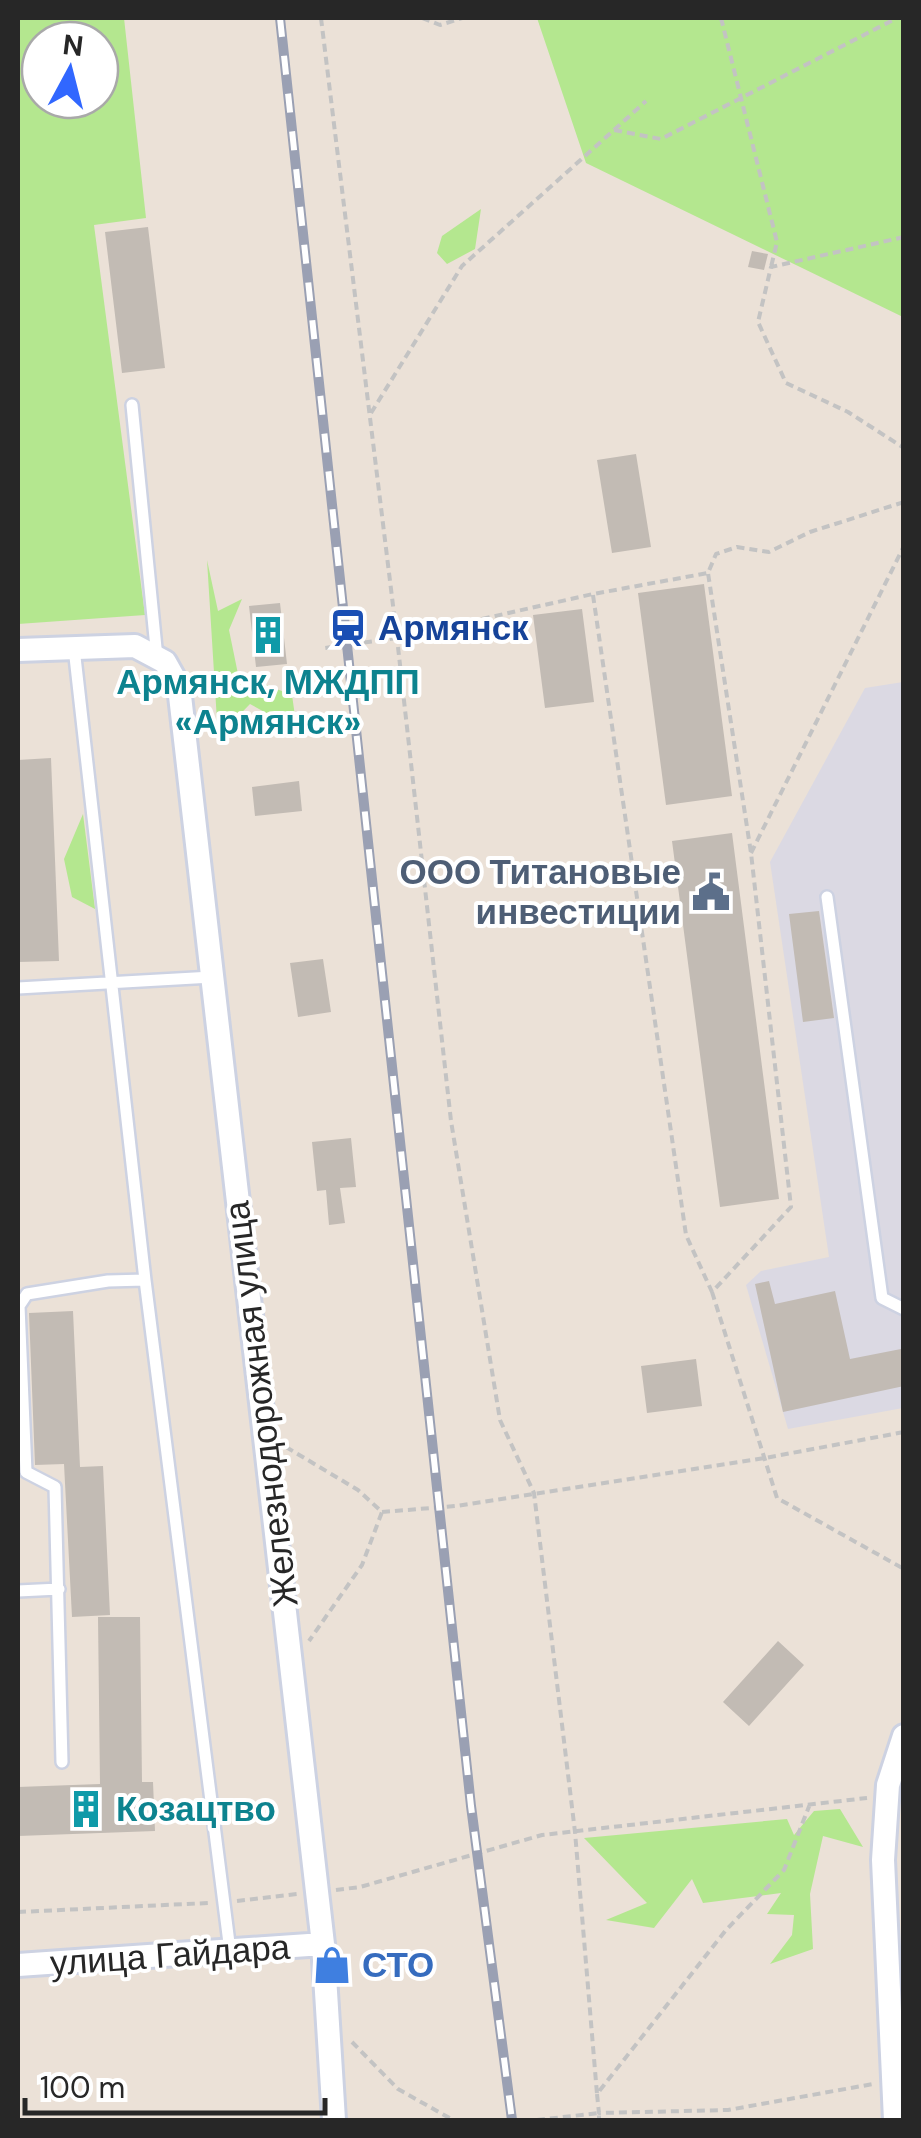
<svg xmlns="http://www.w3.org/2000/svg" width="921" height="2138" viewBox="0 0 921 2138" font-family="'DM Sans',sans-serif">
<rect width="100%" height="100%" fill="#ebe1d7"/>
<!-- industrial -->
<path fill="#dbd9e3" d="M 903,682 L 903,1408 L 788,1429 L 746,1285 L 761,1271 L 829,1257 L 770,862 L 865,688 Z"/>
<!-- green -->
<path fill="#b4e78f" fill-rule="evenodd" d="M 18,18 L 124,18 L 146,218 L 94,225 L 145,615 L 18,624 ZM 100,40 L 100,100 L 40,100 L 40,40 Z
M 537,18 L 903,18 L 903,317 L 586,163 Z
M 481,209 L 475,249 L 447,264 L 437,253 L 442,236 Z
M 207,560 L 218,611 L 242,599 L 229,630 L 238,674 L 292,695 L 297,730 L 250,704 L 218,737 Z
M 83,814 L 95,909 L 72,897 L 64,859 Z
M 840,1809 L 863,1847 L 823,1836 L 810,1894 L 813,1949 L 770,1964 L 792,1935 L 794,1915 L 767,1914 L 781,1893 L 703,1903 L 692,1879 L 654,1928 L 606,1920 L 647,1903 L 584,1838 L 787,1819 L 794,1835 L 814,1811 Z"/>
<!-- building -->
<path fill="#c2bbb4" d="M 148,227 L 165,368 L 122,373 L 105,232 Z
M 752,251 L 768,254 L 764,270 L 748,267 Z
M 636,454 L 651,547 L 612,553 L 597,460 Z
M 704,584 L 732,796 L 666,805 L 638,593 Z
M 280,603 L 287,664 L 256,667 L 249,606 Z
M 582,609 L 594,702 L 545,708 L 533,615 Z
M 51,758 L 59,961 L 18,962 L 18,760 Z
M 299,781 L 302,811 L 255,816 L 252,787 Z
M 732,833 L 779,1199 L 720,1207 L 672,841 Z
M 819,911 L 834,1018 L 803,1022 L 789,914 Z
M 323,959 L 331,1012 L 298,1017 L 290,963 Z
M 351,1138 L 356,1187 L 340,1188 L 345,1223 L 329,1225 L 326,1190 L 317,1191 L 312,1142 Z
M 769,1281 L 775,1304 L 835,1291 L 850,1359 L 901,1349 L 904,1386 L 783,1412 L 755,1284 Z
M 73,1311 L 80,1467 L 103,1466 L 110,1615 L 72,1617 L 64,1464 L 35,1465 L 29,1313 Z
M 696,1359 L 702,1406 L 647,1413 L 641,1366 Z
M 98,1617 L 140,1617 L 142,1782 L 153,1782 L 155,1831 L 18,1836 L 18,1787 L 100,1784 Z
M 778,1641 L 804,1665 L 749,1726 L 723,1702 Z"/>
<g fill="none" stroke-linecap="round" stroke-linejoin="round">
<!-- service casing -->
<g stroke="#cdd2e2" stroke-width="16">
<path id="service" d="M 132,405 L 157,658
M 74,648 L 145,1280 L 230,1951
M 827,897 L 882,1298 L 904,1309
M 18,988 L 212,977
M 18,1591 L 59,1589
M 62,1762 L 55,1487 L 26,1472 L 19,1306 L 27,1294 L 108,1281 L 145,1280"/>
</g>
<!-- minor casing -->
<g stroke="#cdd2e2" stroke-width="28">
<path id="minor" d="M 18,650 L 135,646 L 165,662 L 179,687 L 323,1944 L 334,2120
M 18,1965 L 323,1944
M 895,2120 L 883,1860 L 888,1785 L 904,1736"/>
</g>
<!-- path -->
<path stroke="#c3c3c3" stroke-width="4" stroke-dasharray="8 5" stroke-linecap="butt" d="M 321,18 L 397,638 L 325,648
M 422,18 L 440,25 L 462,18
M 721,18 L 777,242 L 771,267
M 614,130 L 646,101
M 904,237 L 771,267 L 758,322 L 786,383 L 848,412 L 904,448
M 371,413 L 462,266 L 614,130 L 661,139 L 897,18
M 593,595 L 686,1235 L 712,1292 L 791,1207 L 751,853 L 708,573
M 751,853 L 904,546
M 712,1292 L 777,1498 L 904,1569
M 286,1447 L 358,1490 L 382,1512 L 362,1565 L 309,1641
M 382,1512 L 456,1506 L 765,1458 L 904,1432
M 810,1804 L 784,1870 L 726,1930 L 597,2094 L 575,1832 L 534,1493 L 500,1420 L 451,1121 L 397,638 L 593,594 L 708,573 L 716,554 L 737,547 L 769,552 L 810,532 L 904,502
M 336,1890 L 360,1887 L 542,1835 L 867,1798
M 237,1901 L 297,1894
M 18,1912 L 208,1903
M 352,2042 L 398,2089 L 453,2120
M 597,2094 L 599,2113 L 728,2110 L 873,2084
M 537,2120 L 599,2113 L 599,2120"/>
<!-- service -->
<use href="#service" stroke="#fff" stroke-width="11"/>
<!-- minor -->
<use href="#minor" stroke="#fff" stroke-width="22"/>
<!-- rail casing -->
<g stroke="#9aa0b3" stroke-width="10">
<path id="rail" d="M 280,18 L 471,1806 L 512,2120"/>
</g>
<!-- rail -->
<use href="#rail" stroke="#fff" stroke-width="6" stroke-dasharray="19" stroke-linecap="butt"/>
</g>
<!-- icons -->
<defs>
<g id="station-bare" transform="scale(3)"><path d="M-3-6H3Q5-6 5-4V2Q5 4 3 4L4.5 6H3L1.5 4h-3L-3 6H-4.5L-3 4Q-5 4-5 2V-4Q-5-6-3-6ZM-3.5-4v3h7v-3ZM-3.5 1v1.5H-2V1ZM2 1v1.5H3.5V1Z" fill="#1a4fb4" stroke="#fff" stroke-width="2.5" paint-order="stroke"/></g>
<g id="building-bare" transform="scale(3)"><path d="M-4-6H4V6H1V3H-1V6H-4ZM-2.5-4.3h1.7v1.8h-1.7ZM.8-4.3h1.7v1.8H.8ZM-2.5-1h1.7V.8h-1.7ZM.8-1h1.7V.8H.8Z" fill="#0f9aa8" stroke="#fff" stroke-width="2.5" paint-order="stroke"/></g>
<g id="civic-bare" transform="scale(3)"><path d="M-.6-6.5H3V-4.5H.6V-3L4-1V1h2V6H-6V1h2V-1L-.6-3ZM-1.2 2.5V6h2.4V2.5Z" fill="#5c6f8a" stroke="#fff" stroke-width="2.5" paint-order="stroke"/></g>
<g id="shop-bare" transform="scale(3)"><path d="M-5-2.5h2.3a2.7 3.5 0 0 1 5.4 0H5L5.5 6h-11ZM-1.5-2.5h3a1.5 2.3 0 0 0-3 0Z" fill="#3f7fe0" stroke="#fff" stroke-width="2.5" paint-order="stroke"/></g>
</defs>
<g fill-rule="evenodd">
<use href="#station-bare" x="348" y="628"/>
<use href="#building-bare" x="268" y="635"/>
<use href="#civic-bare" x="711" y="892"/>
<use href="#building-bare" x="86" y="1809"/>
<use href="#shop-bare" x="332" y="1965"/>
</g>
<g text-anchor="middle" dominant-baseline="central" stroke-width="8" stroke-linejoin="round" paint-order="stroke">
<!-- transit labels -->
<g font-size="35" font-weight="bold" fill="#164399" stroke="#fff" text-anchor="start">
<text x="378" y="628">Армянск</text>
</g>
<!-- culture labels -->
<g font-size="35" font-weight="bold" fill="#0d838f" stroke="#fff">
<text x="268" y="682">Армянск, МЖДПП<tspan x="268" dy="40">«Армянск»</tspan></text>
<text x="116" y="1809" text-anchor="start">Козацтво</text>
</g>
<!-- service labels -->
<g font-size="35" font-weight="bold" fill="#4e5e75" stroke="#fff" text-anchor="end">
<text x="681" y="872">ООО Титановые<tspan x="681" dy="40">инвестиции</tspan></text>
</g>
<!-- street labels -->
<g font-size="35" fill="#272727" stroke="#fff">
<text transform="translate(261 1404) rotate(-97)">Железнодорожная улица</text>
<text transform="translate(170 1955) rotate(-4)">улица Гайдара</text>
</g>
<!-- shop labels -->
<g font-size="35" font-weight="bold" fill="#366cbe" stroke="#fff" text-anchor="start">
<text x="362" y="1965">СТО</text>
</g>
</g>
<!-- border -->
<rect width="921" height="2138" fill="none" stroke="#272727" stroke-width="40"/>
<!-- north arrow -->
<g transform="translate(70 70) rotate(7)"><circle r="48" fill="#ffffff" stroke="#a9a9a9" stroke-width="2.5"/>
<path d="M0-8L18 38L0 25L-18 38Z" fill="#3167ff"/>
<text y="-15" font-size="28" font-weight="bold" text-anchor="middle" fill="#272727">N</text>
</g>
<!-- scale -->
<path d="M25 2098v15h300v-15" fill="none" stroke="#272727" stroke-width="5"/>
<text x="40" y="2098" font-size="30" fill="#272727" stroke="#ffffff" stroke-width="8" paint-order="stroke">100 m</text>
</svg>
